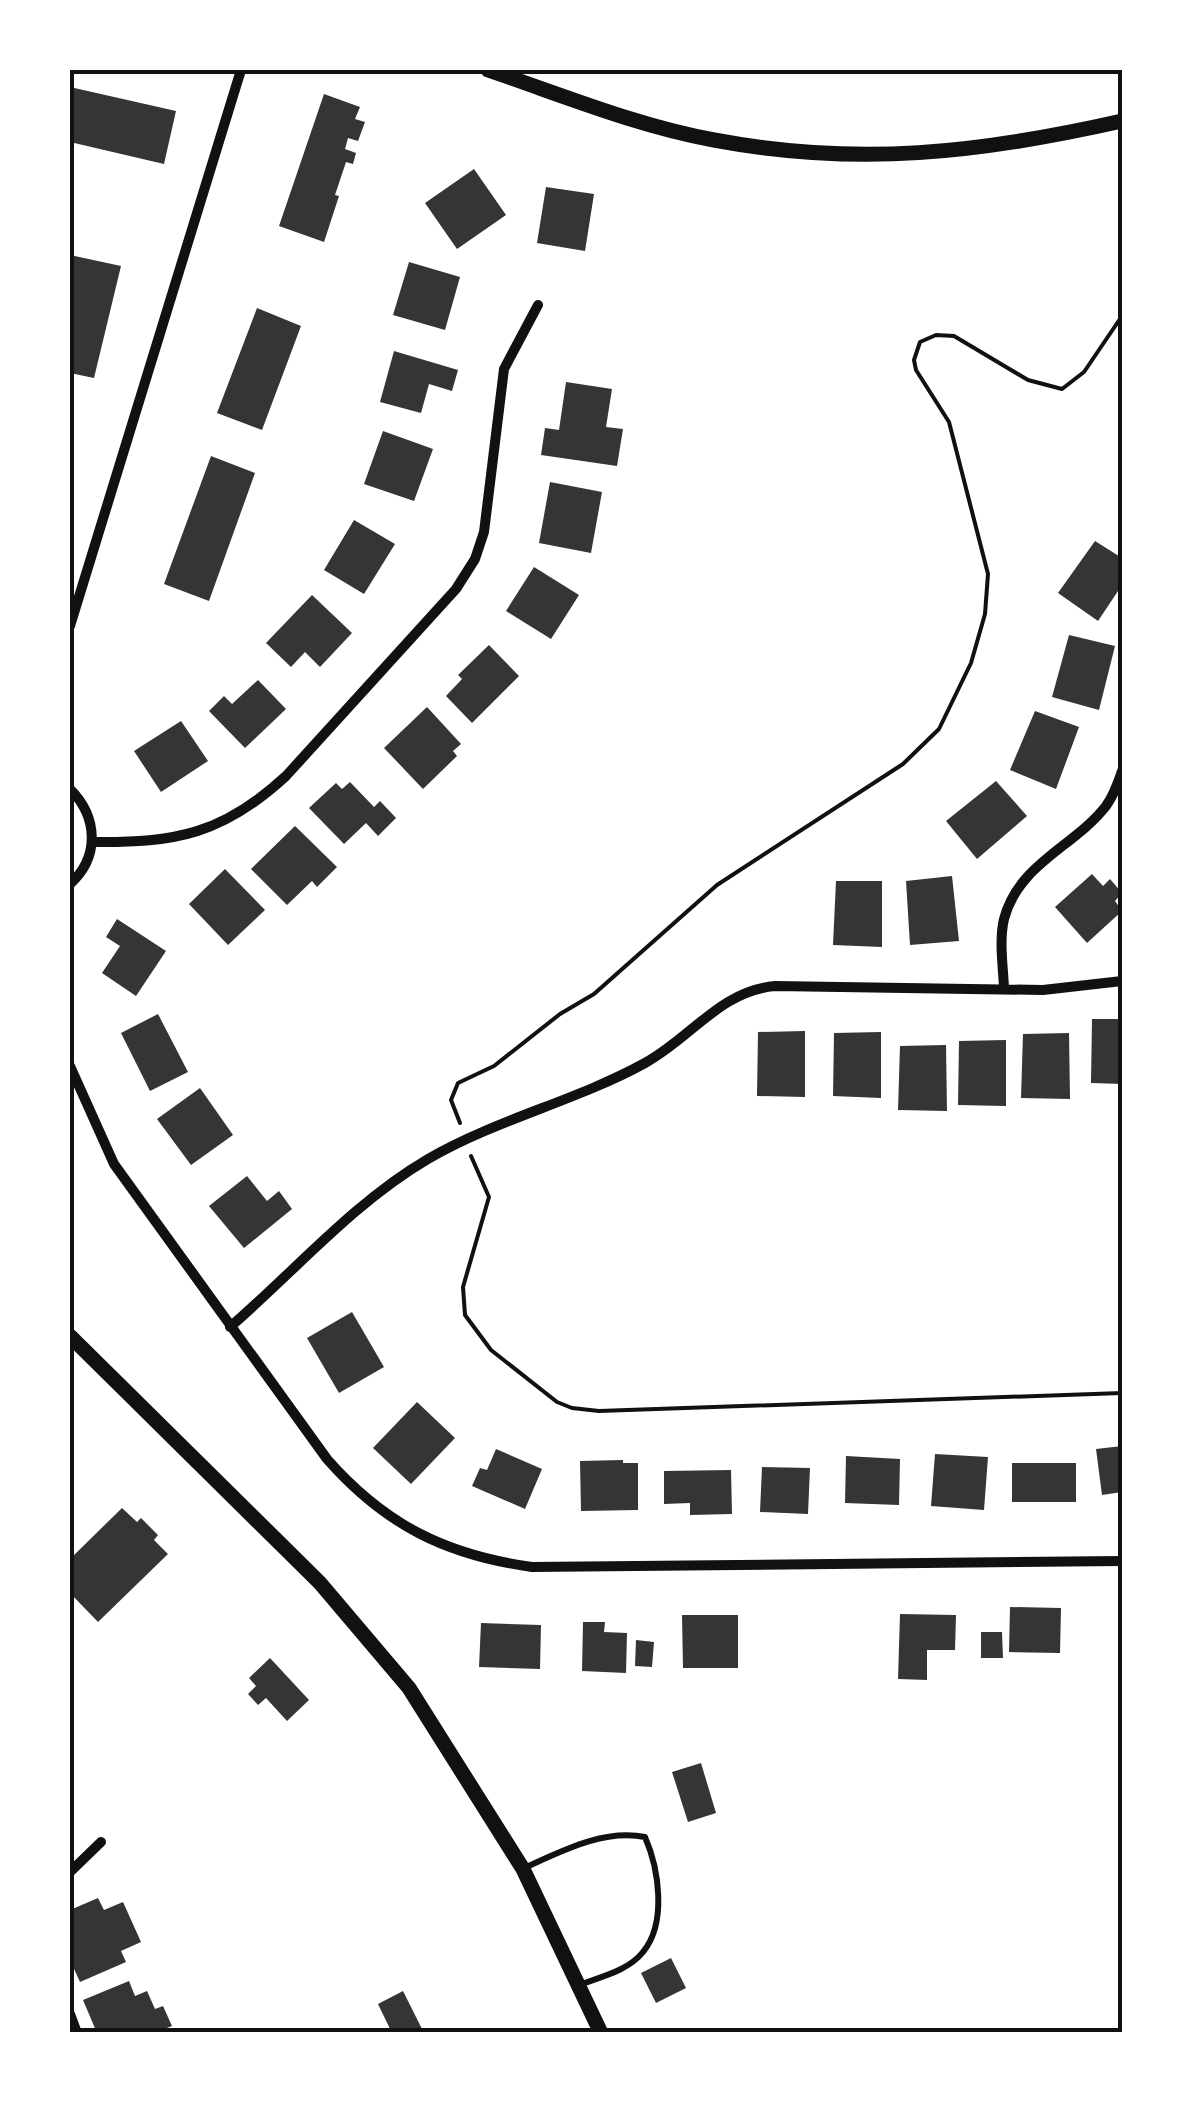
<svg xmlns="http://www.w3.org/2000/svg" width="1192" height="2103" viewBox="0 0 1192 2103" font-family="Rubik,sans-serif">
<rect width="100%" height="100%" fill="#fff"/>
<!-- building -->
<path fill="#353535" d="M 70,87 L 176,111 L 164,164 L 70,142 Z
M 324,94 L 360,107 L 355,119 L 365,122 L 358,141 L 348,138 L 345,149 L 356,153 L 353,164 L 346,162 L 335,195 L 339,196 L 324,242 L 279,226 Z
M 474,169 L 506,215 L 457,249 L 425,203 Z
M 546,187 L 594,194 L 585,251 L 537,243 Z
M 70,255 L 121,266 L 94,378 L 70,373 Z
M 409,262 L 460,277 L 445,330 L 393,315 Z
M 257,308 L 301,326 L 262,430 L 217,413 Z
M 394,351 L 458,370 L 452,391 L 429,384 L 421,413 L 380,402 Z
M 566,382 L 612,389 L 606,427 L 623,429 L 617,466 L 541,455 L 545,428 L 559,430 Z
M 383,431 L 433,449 L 414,501 L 364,484 Z
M 211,456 L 255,473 L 209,601 L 164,584 Z
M 550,482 L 602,492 L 591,553 L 539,543 Z
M 354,520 L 395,544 L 364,594 L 324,570 Z
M 1095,541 L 1122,558 L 1122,585 L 1098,621 L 1058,593 Z
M 534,567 L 579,595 L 551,639 L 506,611 Z
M 312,595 L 352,633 L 320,667 L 305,652 L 291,667 L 266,643 Z
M 1069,635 L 1115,646 L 1099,710 L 1052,697 Z
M 489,645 L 519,676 L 472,723 L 446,696 L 462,679 L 458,675 Z
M 258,680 L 286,709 L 245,748 L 209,711 L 224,696 L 232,704 Z
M 427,707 L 461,744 L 453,751 L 457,756 L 423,789 L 384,748 Z
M 1035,711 L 1079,727 L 1056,789 L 1010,770 Z
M 181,721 L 208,761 L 161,792 L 134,751 Z
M 996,781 L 1027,816 L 977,859 L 946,821 Z
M 350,782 L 374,807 L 380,801 L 396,818 L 378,836 L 366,823 L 344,844 L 309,808 L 336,783 L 342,789 Z
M 295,826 L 337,867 L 317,887 L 312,881 L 287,905 L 251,869 Z
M 225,869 L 265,910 L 228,945 L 189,904 Z
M 1092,874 L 1103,886 L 1110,879 L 1122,893 L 1115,901 L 1122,911 L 1087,943 L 1055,907 Z
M 952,876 L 959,941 L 910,945 L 906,881 Z
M 836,881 L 882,881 L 882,947 L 833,945 Z
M 117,919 L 166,951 L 136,996 L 102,973 L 120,946 L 106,937 Z
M 158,1014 L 188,1072 L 150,1091 L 121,1033 Z
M 1092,1019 L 1122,1019 L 1122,1084 L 1091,1083 Z
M 805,1031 L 805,1097 L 757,1096 L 758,1032 Z
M 881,1032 L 881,1098 L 833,1096 L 834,1033 Z
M 1069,1033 L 1070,1099 L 1021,1098 L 1023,1034 Z
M 1006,1040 L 1006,1106 L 958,1105 L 959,1041 Z
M 946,1045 L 947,1111 L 898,1110 L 900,1046 Z
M 200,1088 L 233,1135 L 191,1165 L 157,1119 Z
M 247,1176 L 267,1201 L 279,1191 L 292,1209 L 244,1248 L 209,1206 Z
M 352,1312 L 384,1367 L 339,1393 L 307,1338 Z
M 417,1402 L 455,1438 L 411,1484 L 373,1448 Z
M 1122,1446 L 1122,1492 L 1102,1495 L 1096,1449 Z
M 496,1449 L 542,1469 L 525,1509 L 472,1486 L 480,1468 L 487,1470 Z
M 935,1454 L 988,1457 L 984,1510 L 931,1506 Z
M 846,1456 L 900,1459 L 899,1505 L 845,1503 Z
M 623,1460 L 623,1463 L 638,1463 L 638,1510 L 581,1511 L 580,1461 Z
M 1012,1463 L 1076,1463 L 1076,1502 L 1012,1502 Z
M 762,1467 L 810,1468 L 808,1514 L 760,1512 Z
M 731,1470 L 732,1514 L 690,1515 L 690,1503 L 664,1504 L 664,1471 Z
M 122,1508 L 137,1522 L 141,1518 L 158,1535 L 154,1540 L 168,1554 L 98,1622 L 70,1593 L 70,1559 Z
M 1010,1607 L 1061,1608 L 1060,1653 L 1009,1652 Z
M 900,1614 L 956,1615 L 955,1650 L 927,1650 L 927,1680 L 898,1679 Z
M 682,1615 L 738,1615 L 738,1668 L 683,1668 Z
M 583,1622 L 605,1622 L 604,1632 L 627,1633 L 626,1673 L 582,1671 Z
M 481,1623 L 541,1625 L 540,1669 L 479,1667 Z
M 981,1632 L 1002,1632 L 1003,1658 L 981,1658 Z
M 636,1640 L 654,1642 L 652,1667 L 635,1666 Z
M 270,1658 L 309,1700 L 287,1721 L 266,1698 L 258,1705 L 248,1694 L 256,1686 L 249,1678 Z
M 701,1763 L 716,1813 L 688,1822 L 672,1772 Z
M 98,1898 L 104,1910 L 123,1902 L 141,1942 L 121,1951 L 126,1962 L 80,1982 L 70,1960 L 70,1910 Z
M 671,1958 L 686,1988 L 656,2003 L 641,1973 Z
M 129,1981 L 135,1996 L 147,1991 L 155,2009 L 163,2006 L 172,2026 L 154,2033 L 97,2033 L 83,2000 Z
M 403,1991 L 424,2033 L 392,2033 L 378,2004 Z"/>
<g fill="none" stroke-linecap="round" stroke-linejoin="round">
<!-- path -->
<path stroke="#111" stroke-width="4" d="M 460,1123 L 451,1100 L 458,1083 L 494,1066 L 560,1014 L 594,994 L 717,885 L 903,764 L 939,729 L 971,663 L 985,614 L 988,574 L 949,422 L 916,370 L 914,360 L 920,342 L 936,335 L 954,336 L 1028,380 L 1062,389 L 1084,372 L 1122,316
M 471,1156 L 489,1197 L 463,1287 L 465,1315 L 491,1350 L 557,1402 L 572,1408 L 599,1411 L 1122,1393"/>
<!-- service -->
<path stroke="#111" stroke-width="6" d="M 524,1868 C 562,1851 603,1829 645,1837 C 659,1869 667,1923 643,1952 C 628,1971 600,1977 579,1985"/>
<!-- minor -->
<path stroke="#111" stroke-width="10" d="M 70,626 L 241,70
M 70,789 C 98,817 100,857 70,884
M 93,842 C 176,843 223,834 286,776 L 456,589 L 475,559 L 484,532 L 504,369 L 538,305
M 1004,988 C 1003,966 999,940 1004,919 C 1019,863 1074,847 1106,806 C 1114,795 1118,783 1122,771
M 70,1066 L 114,1164 L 327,1459 C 385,1525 446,1555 532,1567 L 1122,1561
M 230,1327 C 295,1271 353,1203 428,1159 C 497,1119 576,1101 645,1063 C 691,1038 720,991 775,986 L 1043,990 L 1122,981
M 70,1872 L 101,1842
M 70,2014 L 77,2033"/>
<!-- secondary -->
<path stroke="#111" stroke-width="15" d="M 488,70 C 562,95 637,126 714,140 C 858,167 980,153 1122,121
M 70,1336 L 320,1583 L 409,1688 L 523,1869 L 601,2033"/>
</g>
<!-- border -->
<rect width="1192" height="2103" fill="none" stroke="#ffffff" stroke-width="145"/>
<rect x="72" y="72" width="1048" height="1958" fill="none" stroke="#111" stroke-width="4"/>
</svg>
